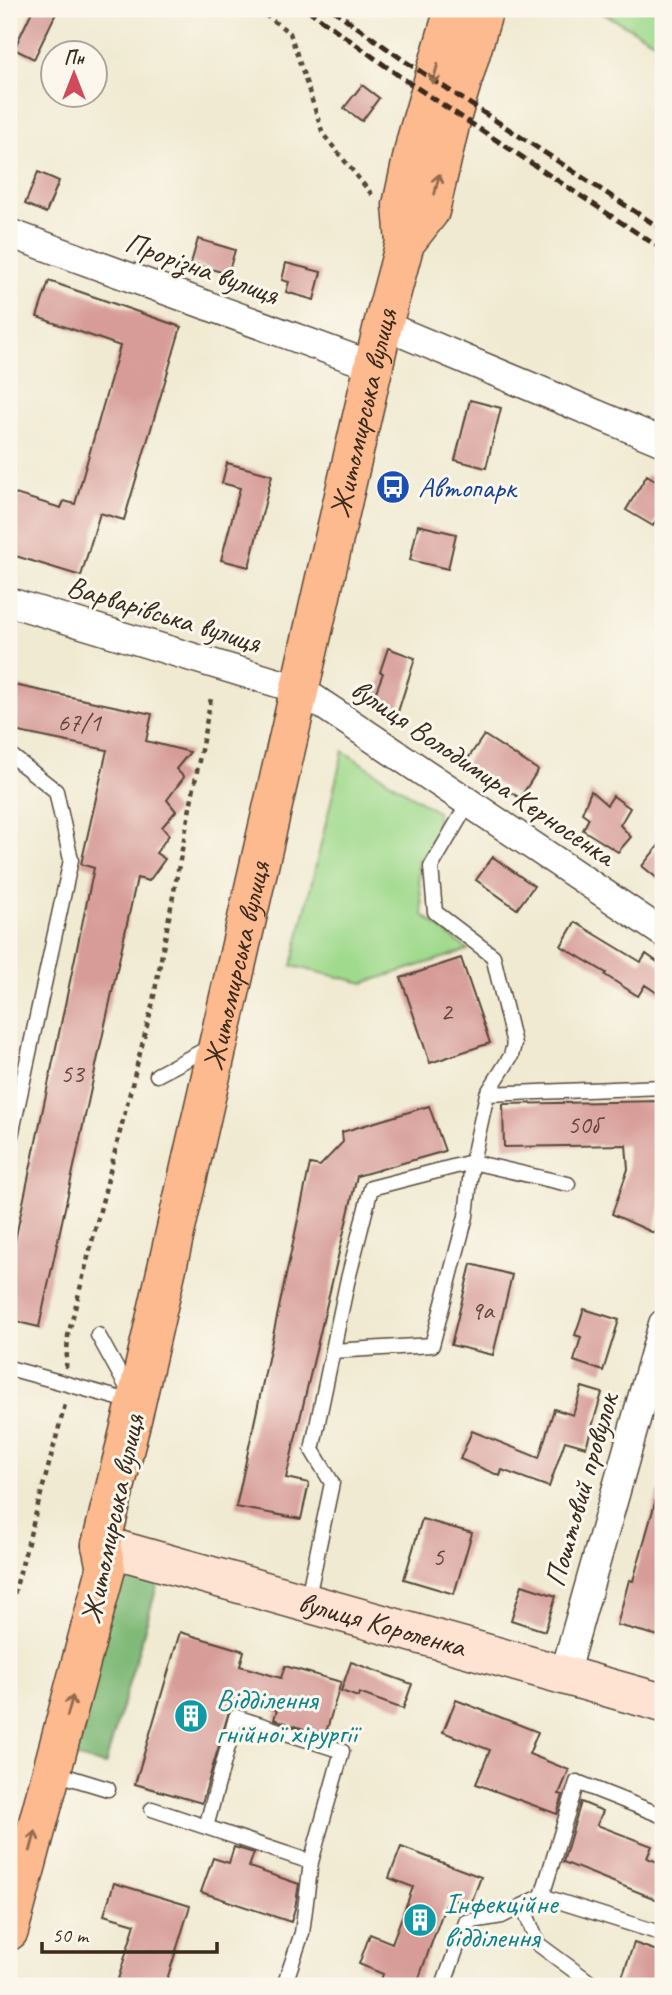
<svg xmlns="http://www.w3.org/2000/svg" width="672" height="1995" viewBox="0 0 672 1995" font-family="Caveat,sans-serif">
<rect width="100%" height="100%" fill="#fbf7ec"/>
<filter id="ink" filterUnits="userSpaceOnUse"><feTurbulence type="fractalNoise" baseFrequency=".0143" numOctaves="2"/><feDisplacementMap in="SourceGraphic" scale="14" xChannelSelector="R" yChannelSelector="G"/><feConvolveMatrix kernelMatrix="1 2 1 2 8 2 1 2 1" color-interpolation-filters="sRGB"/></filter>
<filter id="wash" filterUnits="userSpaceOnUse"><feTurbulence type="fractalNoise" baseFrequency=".00686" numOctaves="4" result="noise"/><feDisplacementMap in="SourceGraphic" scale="28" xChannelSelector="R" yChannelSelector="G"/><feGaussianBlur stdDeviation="1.57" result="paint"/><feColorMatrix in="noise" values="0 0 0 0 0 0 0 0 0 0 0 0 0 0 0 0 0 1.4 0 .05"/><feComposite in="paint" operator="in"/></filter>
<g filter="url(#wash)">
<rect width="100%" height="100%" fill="#f0ead2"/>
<!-- green -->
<path fill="#a0da8d" stroke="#6e8256" stroke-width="2" d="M 595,9 L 663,9 L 663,46 Z
M 343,751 L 437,812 L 437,839 L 417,863 L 423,915 L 468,950 L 364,983 L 292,966 Z"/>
<!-- forest -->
<path fill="#80ba78" stroke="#5e724b" stroke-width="2" d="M 117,1567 L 159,1580 L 105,1765 L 66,1755 Z"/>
<g id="blocks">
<!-- building -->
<path fill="#d79c98" d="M 33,9 L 58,9 L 34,59 L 14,49 Z
M 362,85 L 379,98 L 362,121 L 344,108 Z
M 38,172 L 59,181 L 46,213 L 25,204 Z
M 198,239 L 235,250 L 228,274 L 191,263 Z
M 286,263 L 321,272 L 314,300 L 286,292 L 289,282 L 282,280 Z
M 49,281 L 181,327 L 124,520 L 100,513 L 81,576 L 9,554 L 9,492 L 61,508 L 64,501 L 75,504 L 120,346 L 37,317 Z
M 470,400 L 501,408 L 486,468 L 455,460 Z
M 227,463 L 272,475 L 249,567 L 221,560 L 240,488 L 222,483 Z
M 647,475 L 663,485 L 663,509 L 653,526 L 626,510 Z
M 418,525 L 456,534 L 448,569 L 410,560 Z
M 388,648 L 415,658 L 397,715 L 371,705 L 383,673 L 380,672 Z
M 9,684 L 152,714 L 146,741 L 190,752 L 176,769 L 184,777 L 167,800 L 176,811 L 162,827 L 169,835 L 156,853 L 165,859 L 149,881 L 137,878 L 39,1327 L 9,1320 L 9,1269 L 94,868 L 81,864 L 107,750 L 9,730 Z
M 484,735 L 538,770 L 520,798 L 465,763 Z
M 591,791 L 607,805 L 613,796 L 630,808 L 620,825 L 631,837 L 618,852 L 583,830 L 589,818 L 582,813 Z
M 663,840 L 663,883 L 642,866 Z
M 493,857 L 534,886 L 517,909 L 476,880 Z
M 575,922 L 641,962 L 646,954 L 663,966 L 663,997 L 645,985 L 638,996 L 605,975 L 606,973 L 561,946 Z
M 461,958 L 490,1043 L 430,1063 L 401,978 Z
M 663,1101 L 663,1196 L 654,1233 L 612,1214 L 628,1169 L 626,1145 L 504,1147 L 503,1104 Z
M 429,1106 L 445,1151 L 357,1176 L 286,1478 L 309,1483 L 301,1519 L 236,1507 L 310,1164 L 320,1166 L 343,1142 L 342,1132 Z
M 471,1264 L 512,1275 L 493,1355 L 451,1345 Z
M 584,1309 L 619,1320 L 603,1371 L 574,1361 L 581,1337 L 575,1335 Z
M 582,1387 L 602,1393 L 586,1447 L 565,1441 L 549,1487 L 502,1470 L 500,1476 L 460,1459 L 472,1431 L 539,1458 L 554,1409 L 573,1415 Z
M 658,1492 L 663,1493 L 663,1622 L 659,1636 L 617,1625 L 629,1580 L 633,1581 Z
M 422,1519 L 472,1533 L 454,1594 L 404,1579 Z
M 522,1585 L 556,1596 L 545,1631 L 511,1620 Z
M 180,1632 L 244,1651 L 240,1666 L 281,1678 L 285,1666 L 341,1682 L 325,1736 L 274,1719 L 277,1710 L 233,1698 L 202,1803 L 135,1784 Z
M 351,1662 L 412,1684 L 403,1709 L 359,1693 L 358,1697 L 341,1691 Z
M 456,1700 L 538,1732 L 529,1754 L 569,1770 L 559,1794 L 563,1795 L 557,1814 L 476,1784 L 490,1750 L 443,1732 Z
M 581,1802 L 603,1811 L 597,1825 L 652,1846 L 647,1858 L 663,1864 L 663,1902 L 563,1862 Z
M 234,1847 L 254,1853 L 249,1867 L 299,1884 L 295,1908 L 291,1922 L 201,1892 L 213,1858 L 229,1863 Z
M 401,1847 L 481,1877 L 470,1906 L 448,1898 L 416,1986 L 379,1986 L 383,1974 L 359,1964 L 370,1934 L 392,1943 L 413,1887 L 389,1878 Z
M 114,1883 L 190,1906 L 165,1986 L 116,1986 L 135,1924 L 104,1915 Z
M 634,1943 L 663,1953 L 663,1986 L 619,1986 Z"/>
</g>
</g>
<g filter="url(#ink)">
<use href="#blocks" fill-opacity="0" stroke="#564739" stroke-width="2"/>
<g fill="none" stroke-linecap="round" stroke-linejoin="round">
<!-- service casing -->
<g stroke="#564739" stroke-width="17">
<path id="service" d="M 9,754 L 56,791 L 71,860 L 9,1145
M 469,802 L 431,867 L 435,912 L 493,956 L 514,1044 L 511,1056 L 487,1094 L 663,1087
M 157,1075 L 212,1046
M 98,1335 L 130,1393
M 333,1351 L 432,1345 L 466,1216 L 472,1162 L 487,1094
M 9,1368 L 136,1403
M 307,1602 L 332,1483 L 312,1450 L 347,1283 L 371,1188 L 472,1162 L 568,1184
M 52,1772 L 108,1789
M 152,1809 L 311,1862 L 342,1751 L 236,1717 L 206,1827
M 542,1896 L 663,1934
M 523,1906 L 538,1944 L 595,1986
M 284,1986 L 302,1933 L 311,1862
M 443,1986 L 466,1922 L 502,1916 L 542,1896 L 577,1782 L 663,1816"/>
</g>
<!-- minor casing -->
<g stroke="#564739" stroke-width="31">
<path id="minor" d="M 9,233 L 373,366
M 383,325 L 663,442
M 9,602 L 301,690 L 663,933
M 564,1675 L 663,1324"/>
</g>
<!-- secondary casing -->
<g stroke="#564739" stroke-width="41">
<g id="secondary">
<path id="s1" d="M 101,1545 L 663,1703"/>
</g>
</g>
<!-- primary casing -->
<g stroke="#564739" stroke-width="41">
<g id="primary">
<path d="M 405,243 L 402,205 L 416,140 L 454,9"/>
<path id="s2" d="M 9,1931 L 106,1569 L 101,1545 L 136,1403 L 383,325 L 405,243 L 430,211 L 453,112 L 484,9"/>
</g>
</g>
<!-- path -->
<path stroke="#564739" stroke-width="4.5" stroke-dasharray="5 5" stroke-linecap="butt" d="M 257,9 L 290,33 L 323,134 L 373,196
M 66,1368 L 68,1336 L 152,1006 L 211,698
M 9,1613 L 66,1401"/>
<!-- service -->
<use href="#service" stroke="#fff" stroke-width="14"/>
<!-- minor -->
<use href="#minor" stroke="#fff" stroke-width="28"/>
<!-- secondary -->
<use href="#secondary" stroke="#fee3d2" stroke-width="38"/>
<!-- primary -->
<use href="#primary" stroke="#fcba8e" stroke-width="38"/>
<!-- rail -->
<path stroke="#3b2a1e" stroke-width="5" stroke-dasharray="10 5" stroke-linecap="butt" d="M 307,9 L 402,78 L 663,250
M 332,9 L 406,62 L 663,230"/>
</g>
<!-- one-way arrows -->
<defs><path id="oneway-shaft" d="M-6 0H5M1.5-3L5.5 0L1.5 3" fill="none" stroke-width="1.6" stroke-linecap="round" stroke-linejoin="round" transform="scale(1.75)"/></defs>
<g stroke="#926b50">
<use href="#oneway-shaft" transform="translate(435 74) rotate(106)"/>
<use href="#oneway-shaft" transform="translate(437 184) rotate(-77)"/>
<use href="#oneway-shaft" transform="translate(70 1706) rotate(-75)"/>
<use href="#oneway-shaft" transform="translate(33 1841) rotate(-75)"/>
</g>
</g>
<!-- icons -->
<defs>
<g id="bus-disc" transform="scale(1.75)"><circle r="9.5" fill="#1a4fb4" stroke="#fbf7ec"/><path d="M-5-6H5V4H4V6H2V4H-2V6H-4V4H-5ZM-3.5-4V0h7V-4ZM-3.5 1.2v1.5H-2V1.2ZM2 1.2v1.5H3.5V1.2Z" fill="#fff"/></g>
<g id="building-disc" transform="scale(1.75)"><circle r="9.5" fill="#0f9aa8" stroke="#fbf7ec"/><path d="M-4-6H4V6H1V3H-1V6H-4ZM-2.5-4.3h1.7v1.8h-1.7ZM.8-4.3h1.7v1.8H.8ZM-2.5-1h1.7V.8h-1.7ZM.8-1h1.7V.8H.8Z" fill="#fff"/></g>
</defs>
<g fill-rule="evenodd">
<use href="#bus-disc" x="393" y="487"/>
<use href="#building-disc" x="191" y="1716"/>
<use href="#building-disc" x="420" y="1920"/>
</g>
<g text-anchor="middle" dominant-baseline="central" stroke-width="6" stroke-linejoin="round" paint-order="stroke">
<!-- number labels -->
<g font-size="26" fill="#62463c">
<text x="79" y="722">67/1</text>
<text x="446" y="1011">2</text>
<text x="72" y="1073">53</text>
<text x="583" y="1124">50б</text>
<text x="482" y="1310">9а</text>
<text x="438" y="1556">5</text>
</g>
<!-- street labels -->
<g font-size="30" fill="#3b2a1e" stroke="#fbf7ec">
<text transform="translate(202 268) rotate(20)">Прорізна вулиця</text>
<text stroke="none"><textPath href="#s2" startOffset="1561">Житомирська вулиця</textPath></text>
<text transform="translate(164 614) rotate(17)">Варварівська вулиця</text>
<text transform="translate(483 772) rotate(34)">вулиця Володимира Керносенка</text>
<text stroke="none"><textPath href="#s2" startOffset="994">Житомирська вулиця</textPath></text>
<text transform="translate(581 1490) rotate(-74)">Поштовий провулок</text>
<text transform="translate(112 1519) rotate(-78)">Житомирська вулиця</text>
<text stroke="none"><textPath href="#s1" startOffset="292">вулиця Короленка</textPath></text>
</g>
<!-- transit labels -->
<g font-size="30" fill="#164399" stroke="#fbf7ec" text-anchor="start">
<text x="418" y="487">Автопарк</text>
</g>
<!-- culture labels -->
<g font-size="30" fill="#0d838f" stroke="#fbf7ec" text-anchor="start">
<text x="216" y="1699">Відділення<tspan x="216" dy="34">гнійної хірургії</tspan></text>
<text x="444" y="1903">Інфекційне<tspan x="444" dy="34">відділення</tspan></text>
</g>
</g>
<!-- margin -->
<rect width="672" height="1995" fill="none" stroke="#fbf7ec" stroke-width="35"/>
<!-- north arrow -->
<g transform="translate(74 74)"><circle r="33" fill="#fbf7ec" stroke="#aea59a" stroke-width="2"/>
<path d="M0-5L12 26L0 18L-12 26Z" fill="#d1495b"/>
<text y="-10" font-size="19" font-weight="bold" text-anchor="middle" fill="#3b2a1e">Пн</text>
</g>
<!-- scale -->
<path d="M42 1942v10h175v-10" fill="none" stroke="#3b2a1e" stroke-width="3.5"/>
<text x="52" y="1942" font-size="21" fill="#3b2a1e" stroke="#fbf7ec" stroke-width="5" paint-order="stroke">50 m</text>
</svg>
